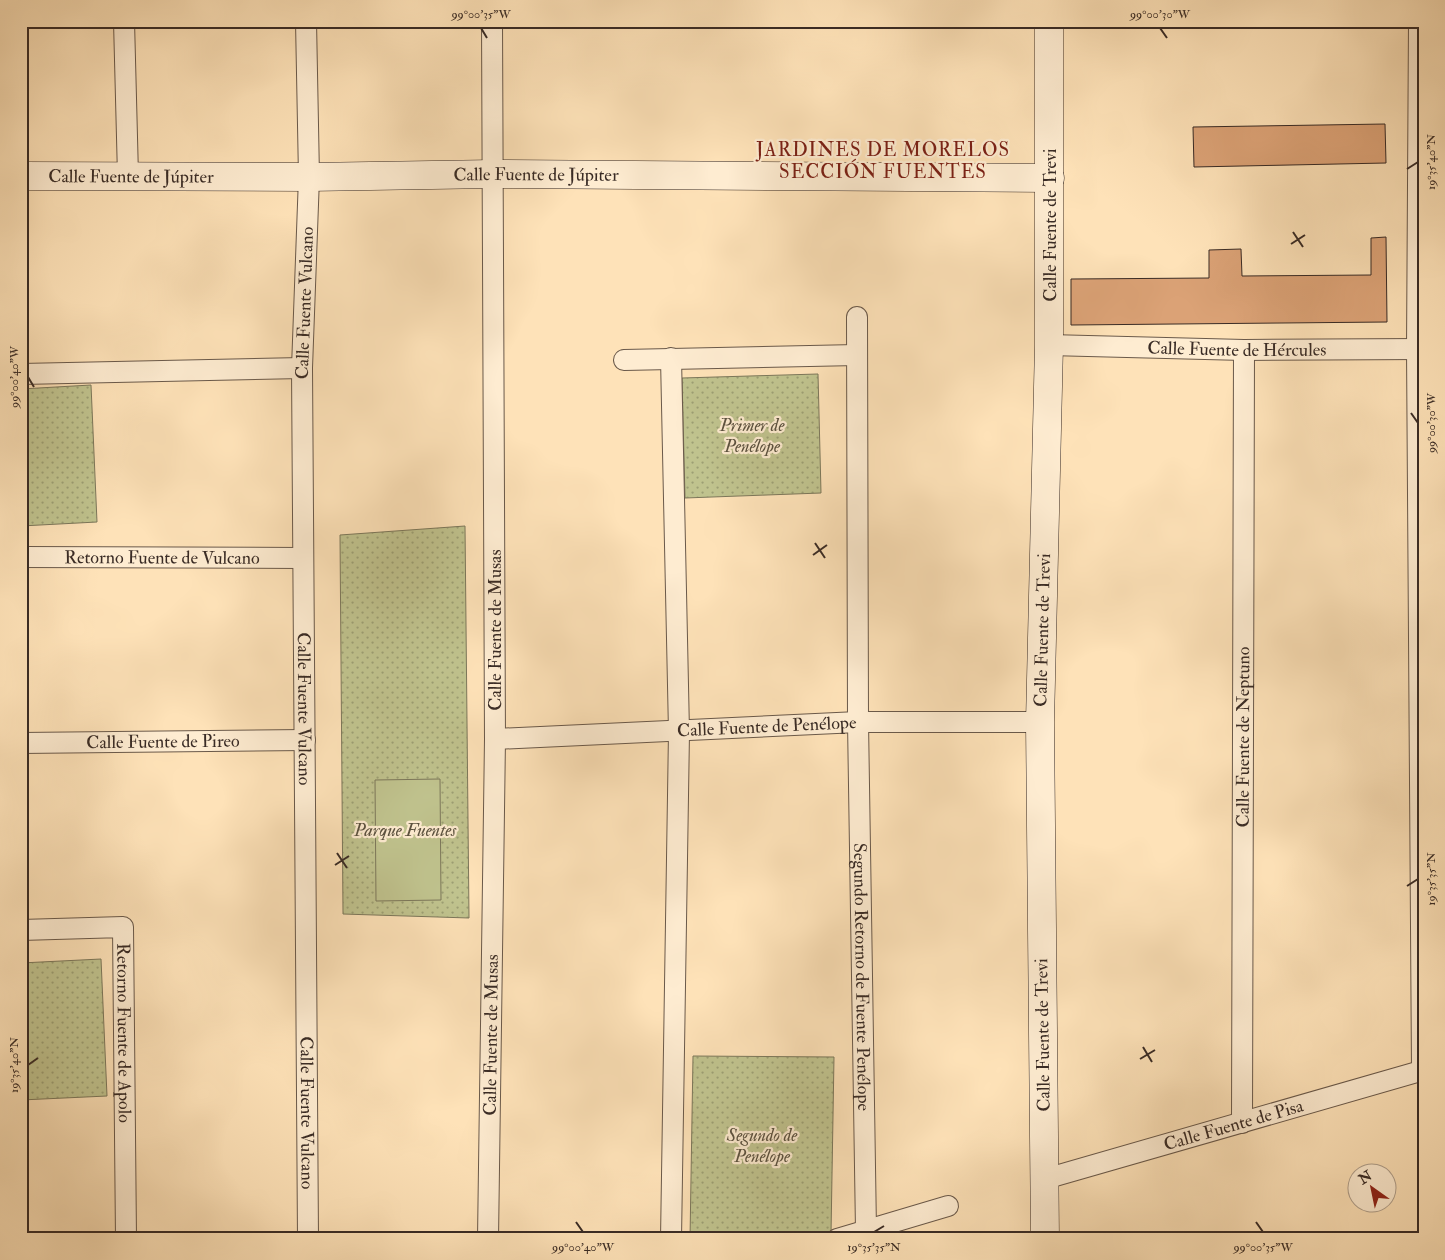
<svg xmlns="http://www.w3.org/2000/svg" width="1445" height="1260" viewBox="0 0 1445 1260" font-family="'IM FELL Double Pica',serif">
<defs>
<pattern id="park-dots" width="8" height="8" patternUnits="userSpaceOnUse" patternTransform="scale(1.25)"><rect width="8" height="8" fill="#c0c38e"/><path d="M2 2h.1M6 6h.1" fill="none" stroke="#9d9f74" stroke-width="1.8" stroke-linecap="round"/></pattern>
</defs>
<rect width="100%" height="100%" fill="#fee2b8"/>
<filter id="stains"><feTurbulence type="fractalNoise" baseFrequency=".004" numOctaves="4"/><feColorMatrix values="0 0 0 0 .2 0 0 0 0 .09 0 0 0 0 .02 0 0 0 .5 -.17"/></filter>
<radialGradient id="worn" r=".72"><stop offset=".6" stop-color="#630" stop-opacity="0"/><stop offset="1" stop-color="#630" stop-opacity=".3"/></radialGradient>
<!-- park -->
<path fill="url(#park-dots)" stroke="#7c775a" d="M 818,374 L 821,493 L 685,498 L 682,378 Z
M 91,385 L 97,522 L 21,526 L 21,389 Z
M 465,526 L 469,918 L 343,914 L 340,535 Z
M 101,959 L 107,1096 L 21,1100 L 21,963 Z
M 693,1056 L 834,1057 L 831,1234 L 812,1239 L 690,1239 Z"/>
<!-- garden -->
<path fill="#c0c38e" stroke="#7c775a" d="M 440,779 L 441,900 L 376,901 L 375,780 Z"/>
<!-- building -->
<path fill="#dba276" stroke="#392b25" d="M 1385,124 L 1386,163 L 1194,167 L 1193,127 Z
M 1386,237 L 1387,322 L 1071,325 L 1071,279 L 1209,278 L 1209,250 L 1241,249 L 1242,276 L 1371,275 L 1371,238 Z"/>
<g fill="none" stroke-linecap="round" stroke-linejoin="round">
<!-- street casing -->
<g stroke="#6a594a" stroke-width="22">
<g id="street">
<path d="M 124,21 L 128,176"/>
<path id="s1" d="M 306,21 L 309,177 L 302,368 L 308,1239"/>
<path d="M 1419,21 L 1417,349 L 1422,1070"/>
<path id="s2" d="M 857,317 L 858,722 L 866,1230"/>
<path id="s3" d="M 1049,345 L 1244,350 L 1424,349"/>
<path d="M 624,360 L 857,355"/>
<path d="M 21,374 L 302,368"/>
<path id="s4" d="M 21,557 L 303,558"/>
<path id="s5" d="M 495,739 L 858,722 L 1040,722"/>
<path id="s6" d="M 21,743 L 305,740"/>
<path id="s7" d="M 21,930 L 123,927 L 126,1239"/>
<path id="s8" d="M 1242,1123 L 1244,350"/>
<path id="s9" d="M 1045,1179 L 1424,1070"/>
<path id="s10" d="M 488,1239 L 495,739 L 492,21"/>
<path d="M 671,1239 L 679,732 L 671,358"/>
<path d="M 837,1239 L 948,1206"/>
</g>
</g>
<!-- secondary casing -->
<g stroke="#392b25" stroke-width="29">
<g id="secondary">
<path id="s11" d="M 21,176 L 309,177 L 493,174 L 1050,178"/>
<path id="s12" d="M 1045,1239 L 1040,722 L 1049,345 L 1049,21"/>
</g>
</g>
<!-- street -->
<use href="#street" stroke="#feecd1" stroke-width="20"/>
<!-- secondary -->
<use href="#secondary" stroke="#feecd1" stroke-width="28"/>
</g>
<!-- ticks -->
<path fill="none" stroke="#392b25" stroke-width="2" d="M 481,28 L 487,38M 1160,28 L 1167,38M 1407,169 L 1418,162M 1293,232 L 1303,247M 1291,244 L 1305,235M 28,377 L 34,387M 1411,413 L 1418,423M 815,543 L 825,558M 813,555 L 827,545M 337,853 L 347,868M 335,865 L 349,856M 1407,886 L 1418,879M 1143,1047 L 1152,1062M 1140,1059 L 1155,1050M 28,1065 L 38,1058M 576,1222 L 583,1232M 1256,1222 L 1263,1232M 874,1232 L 884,1226"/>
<g text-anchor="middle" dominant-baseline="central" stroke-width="4.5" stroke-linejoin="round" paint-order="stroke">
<!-- street labels -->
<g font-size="18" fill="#392b25" stroke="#feecd1">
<text stroke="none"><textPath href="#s11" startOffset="515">Calle Fuente de Júpiter</textPath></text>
<text stroke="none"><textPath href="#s11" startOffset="110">Calle Fuente de Júpiter</textPath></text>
<text transform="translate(1050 225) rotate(-90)">Calle Fuente de Trevi</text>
<text transform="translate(305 303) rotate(-88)">Calle Fuente Vulcano</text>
<text stroke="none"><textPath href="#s3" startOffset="188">Calle Fuente de Hércules</textPath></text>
<text stroke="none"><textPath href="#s4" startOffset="141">Retorno Fuente de Vulcano</textPath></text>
<text transform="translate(495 630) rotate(-90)">Calle Fuente de Musas</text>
<text stroke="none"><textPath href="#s12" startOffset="609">Calle Fuente de Trevi</textPath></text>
<text stroke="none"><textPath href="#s1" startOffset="688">Calle Fuente Vulcano</textPath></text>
<text stroke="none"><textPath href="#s5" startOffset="272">Calle Fuente de Penélope</textPath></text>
<text stroke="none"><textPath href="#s8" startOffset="386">Calle Fuente de Neptuno</textPath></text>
<text stroke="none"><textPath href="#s6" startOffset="142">Calle Fuente de Pireo</textPath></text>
<text stroke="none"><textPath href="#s2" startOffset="660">Segundo Retorno de Fuente Penélope</textPath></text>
<text stroke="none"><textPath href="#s7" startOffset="208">Retorno Fuente de Apolo</textPath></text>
<text stroke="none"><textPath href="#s10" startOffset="204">Calle Fuente de Musas</textPath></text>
<text transform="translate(1043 1035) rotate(-91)">Calle Fuente de Trevi</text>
<text stroke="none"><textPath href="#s1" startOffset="1092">Calle Fuente Vulcano</textPath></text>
<text stroke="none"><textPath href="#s9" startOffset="196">Calle Fuente de Pisa</textPath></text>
</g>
<!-- park labels -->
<g font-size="18" font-style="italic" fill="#5b513f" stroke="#feecd1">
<text x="752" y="425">Primer de<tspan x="752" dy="21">Penélope</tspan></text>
<text x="405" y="830">Parque Fuentes</text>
<text x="762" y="1135">Segundo de<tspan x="762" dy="21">Penélope</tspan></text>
</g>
<!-- neighbourhood labels -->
<g font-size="19" letter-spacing="1" fill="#7a1f14" stroke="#feecd1">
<text x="883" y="150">JARDINES DE MORELOS<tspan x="883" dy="22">SECCIÓN FUENTES</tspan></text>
</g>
</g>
<!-- margin -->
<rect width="1445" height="1260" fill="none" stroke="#fee2b8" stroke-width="55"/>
<!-- north arrow -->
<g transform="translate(1372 1188) rotate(327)"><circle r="24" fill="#feecd1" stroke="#af9f8c"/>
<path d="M0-4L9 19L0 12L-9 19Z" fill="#8f2418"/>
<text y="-8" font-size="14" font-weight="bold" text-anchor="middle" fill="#392b25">N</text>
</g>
<rect x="28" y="28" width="1390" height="1204" fill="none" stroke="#392b25" stroke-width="2"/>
<g font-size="12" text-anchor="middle" fill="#392b25">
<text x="481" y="18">99°00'35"W</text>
<text x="1160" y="18">99°00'30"W</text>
<text transform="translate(1431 162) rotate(-90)" y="4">19°35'40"N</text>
<text transform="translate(14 377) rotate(-90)" y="4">99°00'40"W</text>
<text transform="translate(1431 423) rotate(-90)" y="4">99°00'30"W</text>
<text transform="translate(1431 879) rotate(-90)" y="4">19°35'35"N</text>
<text transform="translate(14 1065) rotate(-90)" y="4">19°35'40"N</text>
<text x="583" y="1251">99°00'40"W</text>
<text x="874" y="1251">19°35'35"N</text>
<text x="1263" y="1251">99°00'35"W</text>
</g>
<rect width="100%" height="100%" filter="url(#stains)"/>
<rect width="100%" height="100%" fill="url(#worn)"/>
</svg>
